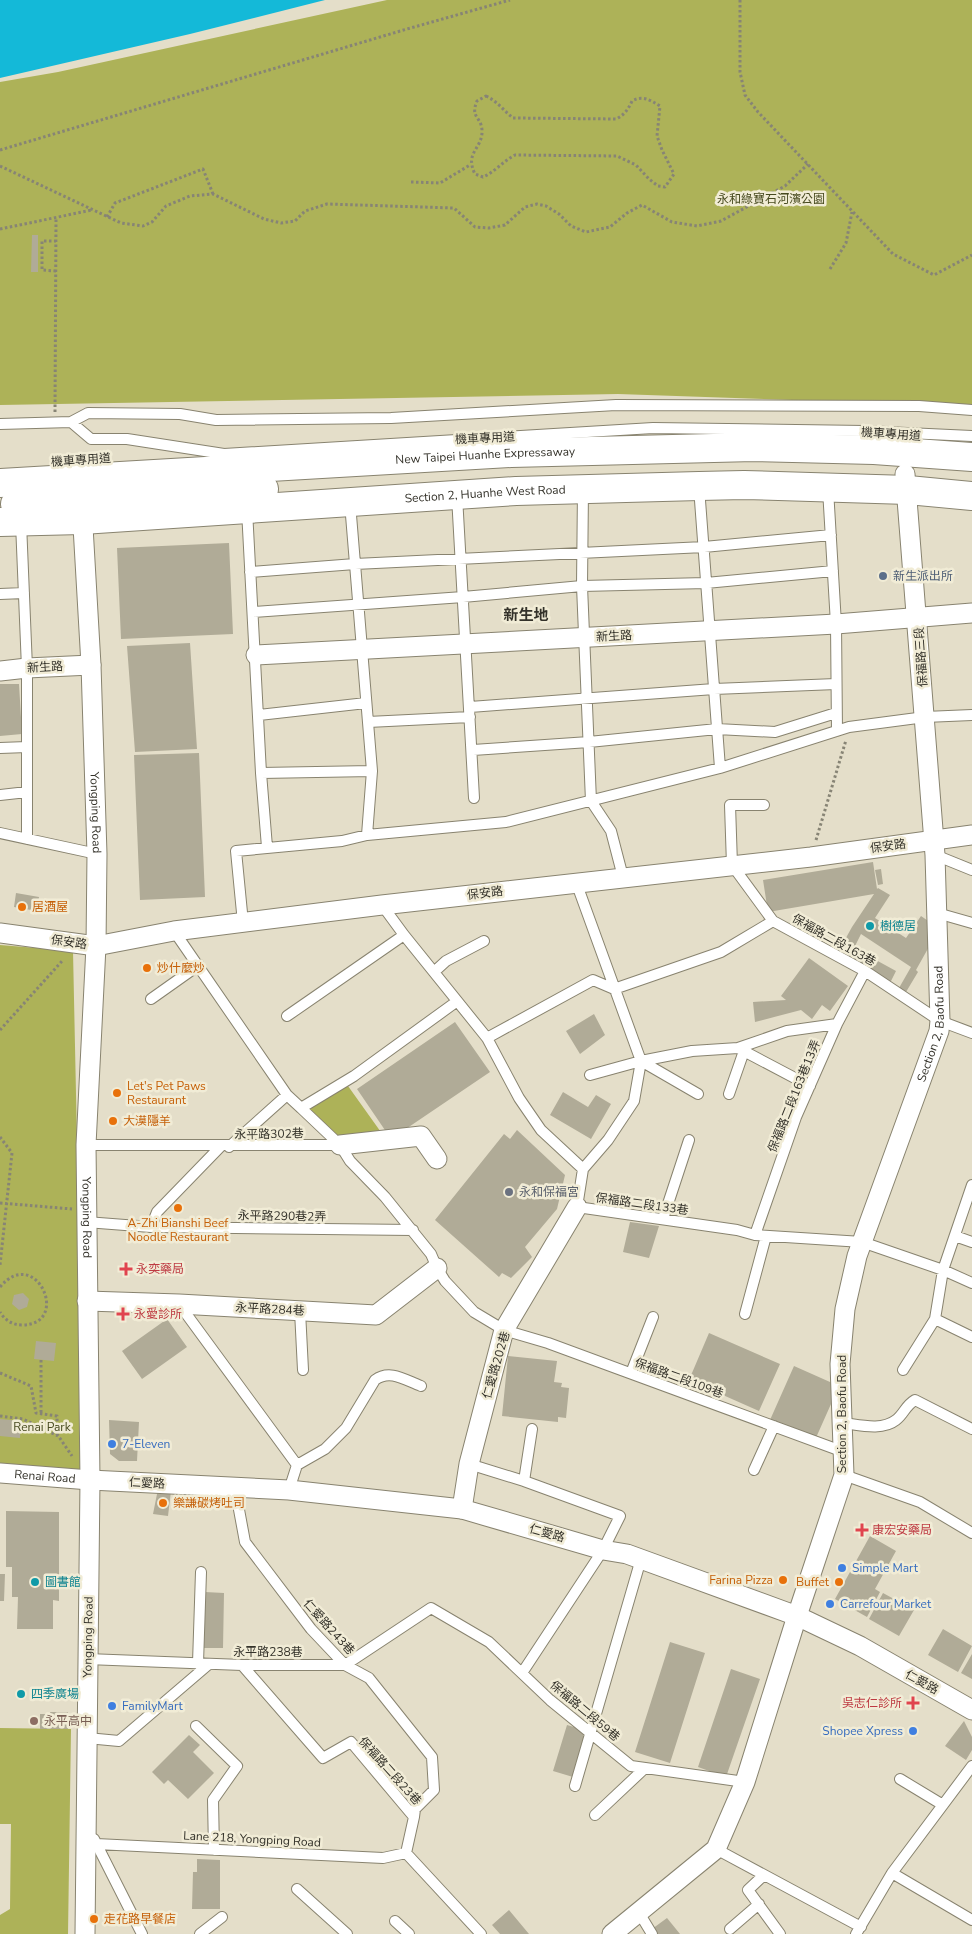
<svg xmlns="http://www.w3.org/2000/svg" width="972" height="1934" viewBox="0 0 972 1934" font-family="'Nunito Sans','Noto Sans TC',sans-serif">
<rect width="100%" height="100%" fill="#e4dec9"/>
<!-- green -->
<path fill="#adb258" d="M 387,0 L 972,0 L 972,406 L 618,394 L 0,405 L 0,82 L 58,72 Z
M 0,945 L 73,951 L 84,1474 L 0,1466 Z
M 348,1086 L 383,1135 L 329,1138 L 308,1108 Z
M 0,1728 L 71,1729 L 68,1934 L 0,1934 L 0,1915 L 10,1909 L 11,1824 L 0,1824 Z"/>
<!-- water -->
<path fill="#14b9d8" d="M 0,0 L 325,0 L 190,34 L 0,78 Z"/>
<!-- building -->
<path fill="#b0ab97" d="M 32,235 L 38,235 L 38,272 L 31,272 Z
M 229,543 L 233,634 L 121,639 L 117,548 Z
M 190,643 L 197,749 L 135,752 L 127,646 Z
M 0,684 L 19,684 L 22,734 L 0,736 Z
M 199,753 L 205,897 L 140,900 L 134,755 Z
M 873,862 L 877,889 L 878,888 L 890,895 L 875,918 L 906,938 L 921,916 L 934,925 L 935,936 L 916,970 L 918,972 L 906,992 L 899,988 L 911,967 L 861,934 L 854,948 L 896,971 L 890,983 L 837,954 L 852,927 L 874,894 L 768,912 L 763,880 Z
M 881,869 L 883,884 L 878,885 L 875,870 Z
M 16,893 L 39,897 L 37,911 L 14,907 Z
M 809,958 L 848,986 L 830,1011 L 822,1005 L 812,1019 L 801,1010 L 755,1022 L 753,1002 L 786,1000 L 781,996 Z
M 594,1014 L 605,1035 L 580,1054 L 566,1031 Z
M 455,1022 L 490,1072 L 391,1139 L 357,1089 Z
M 563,1092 L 588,1107 L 596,1095 L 611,1104 L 591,1139 L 550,1115 Z
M 517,1130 L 565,1175 L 557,1209 L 525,1247 L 532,1257 L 511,1278 L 502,1273 L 499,1277 L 435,1220 L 504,1134 L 510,1139 Z
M 630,1222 L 659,1226 L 649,1258 L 623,1252 Z
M 23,1293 L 29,1299 L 27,1307 L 19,1310 L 12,1304 L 14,1295 Z
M 167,1319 L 187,1347 L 142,1379 L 122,1351 Z
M 709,1333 L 780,1364 L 759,1411 L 689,1380 Z
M 36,1341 L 56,1343 L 54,1361 L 34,1359 Z
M 508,1356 L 557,1361 L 554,1382 L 562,1383 L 561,1387 L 569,1388 L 566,1418 L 558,1417 L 558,1422 L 502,1416 Z
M 794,1366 L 839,1386 L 815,1440 L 770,1420 Z
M 0,1419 L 21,1421 L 20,1438 L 0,1436 Z
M 109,1420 L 139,1422 L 137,1461 L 119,1461 L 110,1454 Z
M 158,1489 L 171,1491 L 168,1516 L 153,1514 Z
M 6,1511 L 59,1512 L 59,1601 L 53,1600 L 53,1629 L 17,1629 L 18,1597 L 12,1597 L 12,1567 L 6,1567 Z
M 870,1536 L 896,1551 L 875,1589 L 880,1592 L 867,1617 L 835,1599 Z
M 0,1574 L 5,1574 L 4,1601 L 0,1601 Z
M 205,1592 L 224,1593 L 223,1648 L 204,1648 Z
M 883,1593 L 914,1610 L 899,1636 L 869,1619 Z
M 943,1629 L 972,1646 L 958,1672 L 928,1655 Z
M 670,1642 L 705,1653 L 670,1763 L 635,1752 Z
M 972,1654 L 972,1679 L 961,1673 Z
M 731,1669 L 760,1679 L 726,1777 L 698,1767 Z
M 50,1712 L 68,1712 L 68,1729 L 40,1729 L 40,1714 L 50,1714 Z
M 964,1721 L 972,1737 L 972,1750 L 966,1760 L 945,1746 Z
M 567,1725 L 588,1731 L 573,1777 L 553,1771 Z
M 189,1735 L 200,1745 L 193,1752 L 214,1773 L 188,1799 L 168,1780 L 164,1784 L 152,1772 Z
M 197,1859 L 220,1860 L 220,1909 L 192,1909 L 193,1872 L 197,1872 Z
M 509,1910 L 529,1934 L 500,1934 L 492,1925 Z
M 667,1918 L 680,1934 L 656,1934 L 652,1929 Z"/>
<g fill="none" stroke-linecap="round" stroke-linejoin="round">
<!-- service casing -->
<g stroke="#88836f" stroke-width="12">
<path id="service" d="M 71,422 L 91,439 L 127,439 L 224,454 L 653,428 L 864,431 L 972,436
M 0,424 L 71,422 L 88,413 L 180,414 L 216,420 L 391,418 L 616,405 L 919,406 L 972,410
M 699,487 L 720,768
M 583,489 L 582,586 L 591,801
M 828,489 L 836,624 L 837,731
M 457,496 L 474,798
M 350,503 L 372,771 L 367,835
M 247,510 L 261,773 L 267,847
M 21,523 L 27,668 L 27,839
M 250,572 L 355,564 L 704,547 L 831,535
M 0,594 L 24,593
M 253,612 L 463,597 L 582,586 L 706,583 L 833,571
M 470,707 L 714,689 L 836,684
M 259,715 L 366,703
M 368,722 L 470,717
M 0,748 L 27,747
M 473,750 L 589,742 L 717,729 L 775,732 L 836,713
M 261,773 L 372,771
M 0,795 L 27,792
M 591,801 L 611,831 L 623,877
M 764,805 L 730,805 L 732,865 L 773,921 L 865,971 L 940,1021 L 972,1033
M 0,833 L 97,854
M 935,855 L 972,870
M 576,882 L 641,1061 L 692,1051 L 738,1048 L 810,1086
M 382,905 L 404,935 L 487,1038 L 519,1098 L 541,1130 L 583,1169 L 577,1207 L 737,1230 L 755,1235 L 862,1242 L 943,1270 L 972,1283
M 937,913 L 972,923
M 243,923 L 236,851 L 342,841 L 367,835 L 506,822 L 720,768 L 849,727 L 925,717 L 972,715
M 174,931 L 287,1095 L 301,1108
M 434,972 L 446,961 L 484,941
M 151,999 L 199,965
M 287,1016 L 404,935
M 487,1038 L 593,980 L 614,989 L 721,952 L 773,921
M 738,1048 L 787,1031 L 837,1024
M 641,1061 L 698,1094
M 590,1075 L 641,1061
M 729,1094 L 744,1051
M 86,1145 L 340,1145 L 350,1161 L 385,1197 L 431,1254 L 437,1268 L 445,1281 L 474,1312 L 504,1330 L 548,1343 L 844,1452
M 340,1145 L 301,1108 L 354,1076 L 456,1002
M 229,1147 L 287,1095
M 583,1169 L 608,1140 L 634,1101 L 641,1061
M 663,1219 L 689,1140
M 86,1222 L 151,1227 L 413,1230
M 151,1227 L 157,1212 L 221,1146
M 755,1235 L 796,1117 L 837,1024 L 865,971
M 955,1236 L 972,1242
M 179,1304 L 297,1465 L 289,1490
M 300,1311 L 303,1370
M 745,1314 L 766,1236
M 935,1319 L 972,1337
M 903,1370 L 935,1319 L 943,1270 L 972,1185
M 631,1373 L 653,1317
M 843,1423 C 860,1425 882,1431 896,1420 C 904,1414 905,1406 915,1400 L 972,1429
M 469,1464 L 524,1481 L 532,1429
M 297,1465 L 325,1449 L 346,1428 L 375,1380 C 390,1369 405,1380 421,1386
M 754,1470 L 774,1426
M 844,1475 L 920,1502 L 972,1533
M 235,1488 L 245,1542 L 311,1629 L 345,1665 L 369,1678 L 432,1757 L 434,1790 L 415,1809 L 414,1817
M 87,1659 L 242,1665 L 345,1665 L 431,1608 L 489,1642 L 550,1700 L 631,1766 L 745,1782
M 198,1663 L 201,1572
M 242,1665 L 323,1758 L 351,1742 L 414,1817 L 406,1853 L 481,1934
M 522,1673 L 603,1550 L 620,1516 L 524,1481
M 196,1726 L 237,1766 L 213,1800 L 214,1850
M 87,1738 L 119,1741 L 209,1664
M 900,1779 L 943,1805
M 575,1786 L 641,1559
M 595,1815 L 645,1768
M 94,1839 L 142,1934
M 96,1844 L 383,1858 L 406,1853
M 716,1849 L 861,1927
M 892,1873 L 972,1920
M 764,1875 L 748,1890 L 780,1934
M 297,1889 L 347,1934
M 638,1911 L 652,1934
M 395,1921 L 409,1934
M 730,1929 L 759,1904
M 200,1934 L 222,1917
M 856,1934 L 892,1873 L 972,1766"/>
</g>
<!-- minor casing -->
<g stroke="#88836f" stroke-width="21">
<g id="minor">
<path id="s1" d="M 82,509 L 91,665 L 97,854 L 96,946 L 86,1145 L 90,1480 L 85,1934"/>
<path d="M 256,655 L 836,624 L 972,613"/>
<path d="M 0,671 L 27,668 L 91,665"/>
<path d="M 0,933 L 96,946 L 174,931 L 382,905 L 811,857 L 972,835"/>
<path d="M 340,1145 L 421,1136 L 437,1159"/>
<path d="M 87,1301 L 179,1304 L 376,1315 L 437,1268"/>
<path id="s2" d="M 0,1473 L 90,1480 L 289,1490 L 462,1509 L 603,1550 L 627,1554 L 797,1616 L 860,1646 L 972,1710"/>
<path d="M 462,1509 L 469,1464 L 504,1330 L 577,1207"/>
<path id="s3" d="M 612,1934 L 716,1849 L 745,1782 L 797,1616 L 844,1475 L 840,1364 L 845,1309 L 857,1256 L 939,1031 L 940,1021 L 935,855 L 905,474"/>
</g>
</g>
<!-- secondary casing -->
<g stroke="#88836f" stroke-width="30">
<g id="secondary">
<path d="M 15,504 L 264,489"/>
<path id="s4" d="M 0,522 L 82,520 L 516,491 L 699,486 L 744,485 L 908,490 L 972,496"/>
</g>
</g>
<!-- trunk casing -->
<g stroke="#88836f" stroke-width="30">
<g id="trunk">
<path id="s5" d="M 0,483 L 511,453 L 754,447 L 874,450 L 972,457"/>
</g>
</g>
<!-- path -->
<path stroke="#878475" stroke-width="3" stroke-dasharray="2.5 2.5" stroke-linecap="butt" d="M 740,0 L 740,72 L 745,95 L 758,112 L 893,254 L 934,275 L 972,255
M 486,96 C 497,101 504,111 513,118 L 616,119 C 624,115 628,110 632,101 C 643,95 650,100 660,106 L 657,136 L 662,150 L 674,174 L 665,187 L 658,186 L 649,179 L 636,165 L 617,156 L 515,155 C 503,161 495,172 483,177 L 475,174 C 464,152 483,149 482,130 C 481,116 470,118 477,101 Z
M 0,150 L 407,29 L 510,0
M 0,166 L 121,223 L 143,226 L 152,222 L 166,206 L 190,196 L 213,194 L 264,219 L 281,223 L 295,221 L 305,211 L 327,204 L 454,208 L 475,227 L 489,228 L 505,225 L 525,207 L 537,204 L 546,206 L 559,214 L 571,226 L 586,232 L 610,227 L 627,213 L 642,205 L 672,222 L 697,226 L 721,221 L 785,186 L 808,164
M 411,182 L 440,183 L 470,165
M 107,217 L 115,203 L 203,169 L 213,194
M 0,229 L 92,210
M 830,269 L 846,243 L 852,212
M 56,271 L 42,270 L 42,241 L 56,241
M 55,412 L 56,217
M 816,840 L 846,740
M 0,1030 L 63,960
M 0,1137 L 12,1153 L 0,1265
M 0,1203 L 72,1209
M 0,1287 C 36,1244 72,1325 22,1325 C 12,1325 5,1320 0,1312
M 41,1360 L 41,1414
M 0,1373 L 31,1386 L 36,1413 L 57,1416 L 57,1434 L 72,1456
M 0,1416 L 23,1419 L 58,1436"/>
<!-- service -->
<use href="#service" stroke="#fff" stroke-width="10"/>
<!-- minor -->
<use href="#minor" stroke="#fff" stroke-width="19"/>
<!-- secondary -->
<use href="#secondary" stroke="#fff" stroke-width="28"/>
<!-- trunk -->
<use href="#trunk" stroke="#fff" stroke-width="28"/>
</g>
<!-- markers -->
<circle fill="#5c6f8a" stroke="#f1ecd6" stroke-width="2" cx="883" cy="576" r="5"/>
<g fill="#e8710a" stroke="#f1ecd6" stroke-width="2">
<circle cx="22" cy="907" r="5"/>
<circle cx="147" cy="968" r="5"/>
<circle cx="117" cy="1093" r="5"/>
<circle cx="113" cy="1121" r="5"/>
<circle cx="178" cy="1208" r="5"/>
<circle cx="163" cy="1503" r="5"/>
<circle cx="783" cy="1580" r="5"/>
<circle cx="839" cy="1582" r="5"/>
<circle cx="94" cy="1919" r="5"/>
</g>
<g fill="#0f9aa8" stroke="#f1ecd6" stroke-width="2">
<circle cx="870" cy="926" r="5"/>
<circle cx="35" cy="1582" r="5"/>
<circle cx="21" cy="1694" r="5"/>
</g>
<circle fill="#6b7280" stroke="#f1ecd6" stroke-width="2" cx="509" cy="1192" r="5"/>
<g fill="#e0444e" stroke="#f1ecd6" stroke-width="2">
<path d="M123.5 1261.5h5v5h5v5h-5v5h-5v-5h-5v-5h5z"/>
<path d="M120.5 1306.5h5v5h5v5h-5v5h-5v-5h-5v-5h5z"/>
<path d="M859.5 1522.5h5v5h5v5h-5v5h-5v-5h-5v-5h5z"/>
<path d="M910.5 1695.5h5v5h5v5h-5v5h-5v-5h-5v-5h5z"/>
</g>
<g fill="#3f7fe0" stroke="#f1ecd6" stroke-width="2">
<circle cx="112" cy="1444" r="5"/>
<circle cx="842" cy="1568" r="5"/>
<circle cx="830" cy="1604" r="5"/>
<circle cx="112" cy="1706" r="5"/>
<circle cx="913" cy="1731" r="5"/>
</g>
<circle fill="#8d6e63" stroke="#f1ecd6" stroke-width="2" cx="34" cy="1721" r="5"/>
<g text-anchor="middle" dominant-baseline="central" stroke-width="5" stroke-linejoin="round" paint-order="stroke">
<!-- park labels -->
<g font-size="12" fill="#474a1f" stroke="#f1ecd6">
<text x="771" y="199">永和綠寶石河濱公園</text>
<text x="42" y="1427">Renai Park</text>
</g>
<!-- street labels -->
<g font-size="12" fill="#34322a" stroke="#f1ecd6">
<text transform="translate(891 434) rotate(4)">機車專用道</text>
<text transform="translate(485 438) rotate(-3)">機車專用道</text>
<text stroke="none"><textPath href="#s5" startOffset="486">New Taipei Huanhe Expressaway</textPath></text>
<text transform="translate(81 460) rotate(-4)">機車專用道</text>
<text stroke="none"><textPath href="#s4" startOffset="486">Section 2, Huanhe West Road</textPath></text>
<text transform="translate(614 636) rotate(-3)">新生路</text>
<text transform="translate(921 657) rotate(-94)">保福路三段</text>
<text transform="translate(45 667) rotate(-3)">新生路</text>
<text stroke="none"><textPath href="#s1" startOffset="304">Yongping Road</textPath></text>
<text transform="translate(888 846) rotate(-8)">保安路</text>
<text transform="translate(485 893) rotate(-7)">保安路</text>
<text transform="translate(834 940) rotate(29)">保福路二段163巷</text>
<text transform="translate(69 942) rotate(8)">保安路</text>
<text stroke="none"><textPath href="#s3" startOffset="996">Section 2, Baofu Road</textPath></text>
<text transform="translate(794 1096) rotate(-68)">保福路二段163巷13弄</text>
<text transform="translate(269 1134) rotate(-1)">永平路302巷</text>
<text transform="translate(642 1204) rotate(8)">保福路二段133巷</text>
<text transform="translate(282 1216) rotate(1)">永平路290巷2弄</text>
<text stroke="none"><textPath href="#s1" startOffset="709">Yongping Road</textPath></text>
<text transform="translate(270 1309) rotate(3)">永平路284巷</text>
<text transform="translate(496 1365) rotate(-74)">仁愛路202巷</text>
<text transform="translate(679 1378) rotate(20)">保福路二段109巷</text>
<text transform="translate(842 1414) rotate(-90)">Section 2, Baofu Road</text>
<text stroke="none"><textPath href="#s2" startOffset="45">Renai Road</textPath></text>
<text transform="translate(147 1483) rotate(3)">仁愛路</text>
<text transform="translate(547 1533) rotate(16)">仁愛路</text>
<text transform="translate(329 1627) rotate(48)">仁愛路243巷</text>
<text transform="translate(88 1637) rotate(-89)">Yongping Road</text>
<text x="268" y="1652">永平路238巷</text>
<text transform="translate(922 1682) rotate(29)">仁愛路</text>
<text transform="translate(585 1711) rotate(40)">保福路二段59巷</text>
<text transform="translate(390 1771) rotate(48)">保福路二段23巷</text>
<text transform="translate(252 1839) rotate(3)">Lane 218, Yongping Road</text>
</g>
<!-- service labels -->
<g font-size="12" fill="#4e5e75" stroke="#f1ecd6" text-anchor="start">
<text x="893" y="576">新生派出所</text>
</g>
<!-- food labels -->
<g font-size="12" fill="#c56008" stroke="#f1ecd6" text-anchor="start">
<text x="32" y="907">居酒屋</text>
<text x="157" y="968">炒什麼炒</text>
<text x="127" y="1086">Let's Pet Paws<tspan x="127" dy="14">Restaurant</tspan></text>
<text x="123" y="1121">大漠隱羊</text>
<text x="178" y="1223" text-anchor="middle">A-Zhi Bianshi Beef<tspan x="178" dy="14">Noodle Restaurant</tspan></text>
<text x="173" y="1503">樂謙碳烤吐司</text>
<text x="773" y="1580" text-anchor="end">Farina Pizza</text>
<text x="829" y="1582" text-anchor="end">Buffet</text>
<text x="104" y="1919">走花路早餐店</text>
</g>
<!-- culture labels -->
<g font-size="12" fill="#0d838f" stroke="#f1ecd6" text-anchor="start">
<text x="880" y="926">樹德居</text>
<text x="45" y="1582">圖書館</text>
<text x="31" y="1694">四季廣場</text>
</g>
<!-- worship labels -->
<g font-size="12" fill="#5b616d" stroke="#f1ecd6" text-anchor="start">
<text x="519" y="1192">永和保福宮</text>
</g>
<!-- health labels -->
<g font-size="12" fill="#be3a42" stroke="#f1ecd6" text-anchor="start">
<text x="136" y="1269">永奕藥局</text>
<text x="134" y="1314">永愛診所</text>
<text x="872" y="1530">康宏安藥局</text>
<text x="902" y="1703" text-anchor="end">吳志仁診所</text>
</g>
<!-- shop labels -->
<g font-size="12" fill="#366cbe" stroke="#f1ecd6" text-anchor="start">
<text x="122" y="1444">7-Eleven</text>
<text x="852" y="1568">Simple Mart</text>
<text x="840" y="1604">Carrefour Market</text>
<text x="122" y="1706">FamilyMart</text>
<text x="903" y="1731" text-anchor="end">Shopee Xpress</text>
</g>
<!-- education labels -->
<g font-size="12" fill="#785e54" stroke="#f1ecd6" text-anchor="start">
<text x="44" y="1721">永平高中</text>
</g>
<!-- quarter labels -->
<g font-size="15" font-weight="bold" fill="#34322a" stroke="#f1ecd6">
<text x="526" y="615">新生地</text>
</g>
</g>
</svg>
